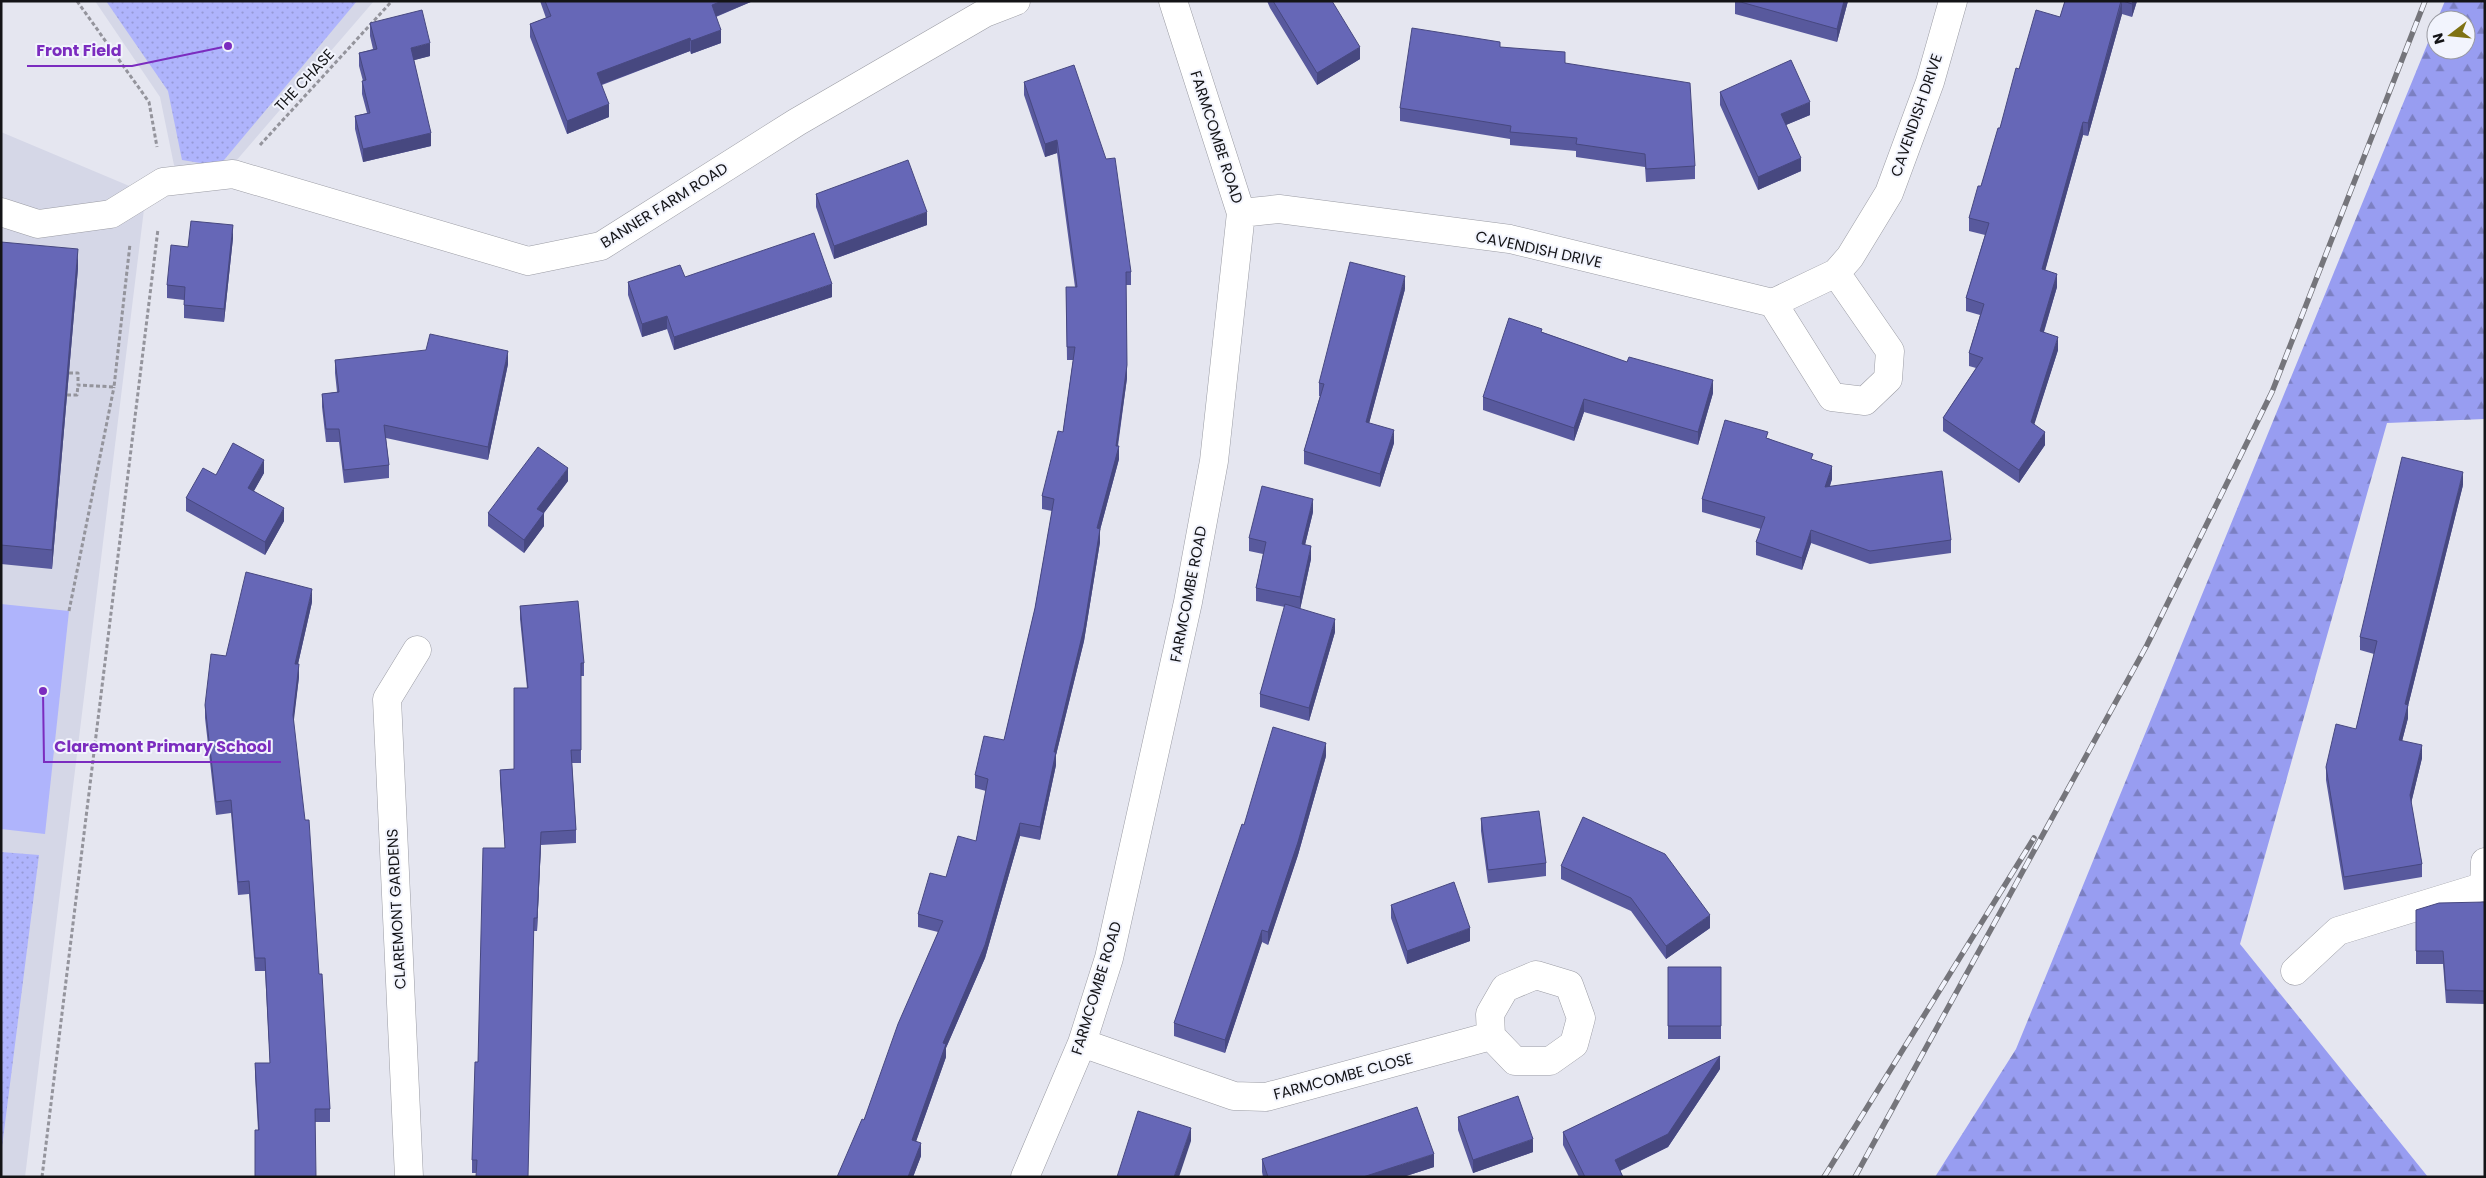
<svg xmlns="http://www.w3.org/2000/svg" width="2486" height="1178" viewBox="0 0 2486 1178" font-family="Poppins,sans-serif">
<defs>
<pattern id="green-dots" width="8" height="8" patternUnits="userSpaceOnUse" patternTransform="scale(1.25)"><rect width="8" height="8" fill="#afb4fc"/><path d="M2 2h.1M6 6h.1" fill="none" stroke="#969ad7" stroke-width="1.8" stroke-linecap="round"/></pattern>
<pattern id="forest-firs" width="22" height="20" patternUnits="userSpaceOnUse" patternTransform="scale(1.25)"><rect width="22" height="20" fill="#989df1"/><path d="M5 1l3.5 6h-7zM16 11l3.5 6h-7z" fill="#7b7fc2"/></pattern>
</defs>
<rect width="100%" height="100%" fill="#e5e6f0"/>
<!-- built -->
<path fill="#d5d7e7" d="M 95,1 L 374,1 L 223,176 L 175,170 L 160,97 Z
M 1,132 L 146,193 L 25,1177 L 1,1177 Z"/>
<!-- green -->
<path fill="url(#green-dots)" d="M 106,1 L 357,1 L 219,166 L 182,160 L 168,91 Z
M 1,852 L 39,855 L 1,1155 Z"/>
<!-- forest -->
<path fill="url(#forest-firs)" d="M 2445,1 L 2485,1 L 2485,419 L 2387,423 L 2240,944 L 2428,1177 L 1935,1177 L 2016,1049 L 2436,23 L 2436,50 L 2466,50 L 2466,20 L 2437,20 Z"/>
<!-- pitch -->
<path fill="#afb4fc" d="M 1,604 L 69,611 L 45,834 L 1,829 Z"/>
<g fill="none" stroke-linecap="round" stroke-linejoin="round">
<!-- minor casing -->
<g stroke="#9b9ca4" stroke-width="29">
<path id="minor" d="M 1,212 L 38,224 L 111,214 L 163,182 L 233,174 L 528,261 L 601,246 L 797,122 L 985,13 L 1016,1
M 1241,213 L 1279,209 L 1510,239 L 1773,303 L 1836,273 L 1850,257 L 1889,193 L 1930,82 L 1953,1
M 1773,303 L 1832,397 L 1865,401 L 1888,379 L 1890,351 L 1836,273
M 2484,886 L 2485,862
M 2295,971 L 2338,931 L 2485,886
M 1536,975 L 1569,985 L 1581,1018 L 1574,1044 L 1550,1061 L 1515,1061 L 1491,1036 L 1490,1014 L 1505,988 Z
M 1082,1043 L 1234,1096 L 1266,1097 L 1491,1036
M 409,1177 L 387,699 L 417,650
M 1025,1177 L 1082,1043 L 1109,958 L 1188,602 L 1214,461 L 1241,213 L 1173,1"/>
</g>
<!-- path -->
<path stroke="#94949c" stroke-width="3" stroke-dasharray="4 2.5" stroke-linecap="butt" d="M 77,1 L 149,102 L 157,147
M 260,145 L 392,1
M 69,373 L 78,373 L 78,385 L 114,387 L 130,244
M 67,395 L 77,395 L 78,385
M 69,611 L 114,387
M 42,1177 L 158,229"/>
<!-- minor -->
<use href="#minor" stroke="#fff" stroke-width="28"/>
<!-- rail casing -->
<g stroke="#75757b" stroke-width="5.5">
<path id="rail" d="M 1824,1177 L 2034,838
M 1855,1177 L 2147,645 L 2272,392 L 2425,1"/>
</g>
<!-- rail -->
<use href="#rail" stroke="#f2f4fd" stroke-width="4" stroke-dasharray="11" stroke-linecap="butt"/>
</g>
<!-- wall -->
<path fill="#58599d" d="M 540,1 L 753,1 L 716,17 L 721,43 L 691,54 L 690,51 L 602,85 L 609,117 L 567,134 L 530,37 L 530,24 L 546,18 Z
M 1267,1 L 1332,1 L 1360,59 L 1317,85 L 1270,8 Z
M 1735,1 L 1848,1 L 1837,42 L 1735,14 Z
M 2065,1 L 2137,1 L 2132,17 L 2122,14 L 2088,136 L 2083,135 L 2045,270 L 2057,287 L 2044,332 L 2058,350 L 2034,424 L 2045,445 L 2019,483 L 1943,431 L 1943,418 L 1976,368 L 1969,366 L 1969,353 L 1980,315 L 1966,311 L 1966,298 L 1985,235 L 1969,231 L 1969,218 L 1981,186 L 2019,69 L 2060,17 Z
M 370,23 L 430,56 L 414,60 L 431,146 L 363,162 L 355,129 L 355,116 L 367,113 L 362,94 L 362,81 L 363,81 L 359,66 L 359,53 L 373,49 L 370,36 Z
M 1500,47 L 1565,63 L 1695,166 L 1695,179 L 1646,182 L 1645,167 L 1576,157 L 1576,151 L 1510,145 L 1510,139 L 1400,121 L 1400,108 Z
M 1024,82 L 1131,272 L 1131,285 L 1126,285 L 1127,378 L 1118,446 L 1119,459 L 1100,530 L 1100,542 L 1084,641 L 1056,755 L 1056,765 L 1040,840 L 1020,836 L 985,958 L 946,1048 L 946,1057 L 916,1141 L 921,1156 L 913,1177 L 837,1177 L 864,1120 L 938,932 L 918,927 L 918,914 L 946,877 L 976,841 L 986,791 L 975,788 L 975,775 L 1004,740 L 1035,608 L 1052,511 L 1042,509 L 1042,496 L 1063,432 L 1073,360 L 1067,360 L 1066,287 L 1075,287 L 1057,153 L 1045,157 L 1024,95 Z
M 1720,92 L 1810,115 L 1786,125 L 1801,171 L 1758,190 L 1720,105 Z
M 816,194 L 927,225 L 834,259 L 816,207 Z
M 233,238 L 224,322 L 184,318 L 184,300 L 167,298 L 167,285 L 188,247 Z
M 1,242 L 78,268 L 52,569 L 1,564 Z
M 685,277 L 832,297 L 674,350 L 667,329 L 642,337 L 628,295 L 628,282 Z
M 1405,289 L 1369,423 L 1394,443 L 1380,487 L 1304,464 L 1304,451 L 1320,396 L 1319,396 L 1319,383 Z
M 1542,332 L 1713,393 L 1698,445 L 1584,412 L 1574,441 L 1483,410 L 1483,397 Z
M 335,360 L 508,364 L 488,460 L 386,438 L 389,465 L 389,478 L 344,483 L 339,442 L 326,442 L 322,407 L 322,394 L 337,392 L 335,373 Z
M 1768,438 L 1813,460 L 1832,479 L 1830,486 L 1951,540 L 1951,553 L 1870,564 L 1811,543 L 1802,570 L 1756,555 L 1756,542 L 1761,529 L 1702,512 L 1702,499 Z
M 264,473 L 254,491 L 284,521 L 265,555 L 186,511 L 186,498 L 216,475 Z
M 568,481 L 544,513 L 544,526 L 524,553 L 488,526 L 488,513 Z
M 2463,485 L 2408,706 L 2408,718 L 2402,741 L 2422,758 L 2411,803 L 2422,864 L 2422,877 L 2344,890 L 2326,780 L 2326,767 L 2356,729 L 2374,654 L 2360,650 L 2360,637 Z
M 1313,512 L 1305,545 L 1311,559 L 1300,609 L 1335,632 L 1309,721 L 1260,707 L 1260,694 L 1285,607 L 1256,601 L 1256,588 L 1263,554 L 1249,551 L 1249,538 Z
M 312,602 L 298,664 L 299,677 L 293,722 L 319,974 L 330,1109 L 330,1122 L 316,1122 L 258,1130 L 255,1076 L 255,1063 L 270,1063 L 265,971 L 255,971 L 249,894 L 238,895 L 231,813 L 216,815 L 205,718 L 205,705 L 226,656 Z
M 520,606 L 584,663 L 584,676 L 581,676 L 581,763 L 572,763 L 576,830 L 576,843 L 541,845 L 537,931 L 534,931 L 476,1173 L 472,1173 L 472,1160 L 478,1062 L 505,848 L 500,783 L 500,770 L 514,769 L 527,688 L 520,619 Z
M 1326,756 L 1298,855 L 1268,945 L 1262,942 L 1225,1053 L 1174,1036 L 1174,1023 L 1244,825 Z
M 1481,818 L 1546,863 L 1546,876 L 1488,883 L 1481,831 Z
M 1561,866 L 1710,928 L 1666,959 L 1631,911 L 1561,879 Z
M 2485,902 L 2485,1004 L 2446,1003 L 2443,964 L 2416,964 L 2416,910 Z
M 1391,905 L 1470,941 L 1407,964 L 1391,918 Z
M 1668,967 L 1721,967 L 1721,1039 L 1668,1039 Z
M 1720,1069 L 1668,1147 L 1620,1171 L 1623,1177 L 1579,1177 L 1563,1145 L 1563,1132 Z
M 1458,1117 L 1533,1152 L 1473,1173 L 1458,1130 Z
M 1262,1159 L 1434,1167 L 1403,1177 L 1263,1177 L 1262,1172 Z"/>
<!-- shaded-wall -->
<path fill="#474880" d="M 722,1 L 753,1 L 712,18 L 712,5 Z
M 1844,1 L 1848,1 L 1837,42 L 1837,29 Z
M 2122,1 L 2122,14 L 2088,136 L 2088,123 Z
M 2133,1 L 2137,1 L 2132,17 L 2132,4 Z
M 721,30 L 721,43 L 691,54 L 691,41 Z
M 690,38 L 690,51 L 597,86 L 597,73 Z
M 430,43 L 430,56 L 411,61 L 411,48 Z
M 1360,47 L 1360,59 L 1317,85 L 1317,73 Z
M 1810,102 L 1810,115 L 1781,127 L 1781,114 Z
M 609,104 L 609,117 L 567,134 L 567,121 Z
M 2083,122 L 2083,135 L 2042,282 L 2042,269 Z
M 431,133 L 431,146 L 363,162 L 363,149 Z
M 1057,140 L 1057,153 L 1045,157 L 1045,144 Z
M 1801,158 L 1801,171 L 1758,190 L 1758,177 Z
M 927,212 L 927,225 L 834,259 L 834,246 Z
M 233,225 L 233,238 L 224,322 L 224,309 Z
M 78,249 L 78,268 L 52,569 L 52,550 Z
M 2057,274 L 2057,287 L 2040,344 L 2040,331 Z
M 1405,276 L 1405,289 L 1366,435 L 1366,422 Z
M 832,284 L 832,297 L 674,350 L 674,337 Z
M 667,316 L 667,329 L 642,337 L 642,324 Z
M 2058,337 L 2058,350 L 2031,435 L 2031,422 Z
M 508,351 L 508,364 L 488,460 L 488,447 Z
M 1127,365 L 1127,378 L 1116,456 L 1119,446 L 1119,459 L 1100,530 L 1100,542 L 1084,641 L 1056,755 L 1056,765 L 1040,840 L 1040,827 L 1054,752 L 1097,528 L 1116,446 Z
M 1713,380 L 1713,393 L 1698,445 L 1698,432 Z
M 1584,399 L 1584,412 L 1574,441 L 1574,428 Z
M 1394,430 L 1394,443 L 1380,487 L 1380,474 Z
M 2045,432 L 2045,445 L 2019,483 L 2019,470 Z
M 264,460 L 264,473 L 248,501 L 248,488 Z
M 1832,466 L 1832,479 L 1825,500 L 1825,487 Z
M 568,468 L 568,481 L 537,522 L 537,509 Z
M 2463,472 L 2463,485 L 2408,706 L 2408,718 L 2399,753 L 2399,740 L 2405,704 Z
M 1313,499 L 1313,512 L 1302,557 L 1302,544 Z
M 284,508 L 284,521 L 265,555 L 265,542 Z
M 544,513 L 544,526 L 524,553 L 524,540 Z
M 1811,530 L 1811,543 L 1802,570 L 1802,558 Z
M 1311,546 L 1311,559 L 1300,610 L 1300,597 Z
M 312,589 L 312,602 L 295,677 L 295,664 Z
M 1335,619 L 1335,632 L 1309,721 L 1309,708 Z
M 299,664 L 299,677 L 293,728 L 293,715 Z
M 1326,743 L 1326,756 L 1298,855 L 1268,945 L 1268,932 Z
M 2422,745 L 2422,758 L 2410,808 L 2410,795 Z
M 1020,823 L 1020,836 L 985,958 L 946,1048 L 946,1057 L 912,1153 L 912,1140 L 943,1043 Z
M 541,832 L 541,845 L 537,931 L 537,918 Z
M 1710,915 L 1710,928 L 1666,959 L 1666,946 Z
M 1470,928 L 1470,941 L 1407,964 L 1407,951 Z
M 1262,930 L 1262,942 L 1225,1053 L 1225,1040 Z
M 1720,1056 L 1720,1069 L 1668,1147 L 1615,1173 L 1615,1160 Z
M 1191,1128 L 1191,1141 L 1179,1177 L 1174,1177 Z
M 1533,1139 L 1533,1152 L 1473,1173 L 1473,1160 Z
M 921,1143 L 921,1156 L 913,1177 L 908,1177 Z
M 1434,1154 L 1434,1167 L 1403,1177 L 1363,1177 Z"/>
<!-- building -->
<path fill="#6667b7" stroke="#474880" d="M 545,1 L 722,1 L 712,5 L 721,30 L 691,41 L 690,38 L 597,73 L 609,104 L 567,121 L 530,24 L 551,16 Z
M 1273,1 L 1332,1 L 1360,47 L 1317,73 Z
M 1737,1 L 1844,1 L 1837,29 Z
M 2065,1 L 2121,1 L 2088,123 L 2083,122 L 2042,269 L 2057,274 L 2040,331 L 2058,337 L 2031,422 L 2045,432 L 2019,470 L 1943,418 L 1983,358 L 1969,353 L 1984,304 L 1966,298 L 1989,223 L 1969,218 L 1978,186 L 1981,186 L 1998,128 L 2000,128 L 2016,68 L 2019,69 L 2036,10 L 2060,17 Z
M 2123,1 L 2133,1 L 2132,4 Z
M 422,10 L 430,43 L 411,48 L 431,133 L 363,149 L 355,116 L 370,113 L 362,81 L 366,80 L 359,53 L 377,49 L 370,23 Z
M 1412,28 L 1500,42 L 1500,47 L 1565,52 L 1565,63 L 1690,83 L 1695,166 L 1646,169 L 1645,154 L 1576,144 L 1577,138 L 1510,132 L 1511,126 L 1400,108 Z
M 1791,60 L 1810,102 L 1781,114 L 1801,158 L 1758,177 L 1720,92 Z
M 1074,65 L 1106,159 L 1115,158 L 1131,272 L 1126,272 L 1127,365 L 1116,446 L 1119,446 L 1097,528 L 1100,529 L 1084,628 L 1054,752 L 1056,752 L 1040,827 L 1020,823 L 985,945 L 943,1043 L 946,1044 L 912,1140 L 921,1143 L 908,1177 L 837,1177 L 862,1119 L 864,1120 L 898,1024 L 943,921 L 918,914 L 930,873 L 946,877 L 958,836 L 976,841 L 988,779 L 975,775 L 984,736 L 1004,740 L 1035,608 L 1054,499 L 1042,496 L 1058,431 L 1063,432 L 1075,347 L 1067,347 L 1066,287 L 1077,287 L 1057,140 L 1045,144 L 1024,82 Z
M 908,160 L 927,212 L 834,246 L 816,194 Z
M 191,221 L 233,225 L 224,309 L 184,305 L 185,287 L 167,285 L 171,245 L 188,247 Z
M 814,233 L 832,284 L 674,337 L 667,316 L 642,324 L 628,282 L 680,265 L 685,277 Z
M 1,242 L 78,249 L 52,550 L 1,545 Z
M 1350,262 L 1405,276 L 1366,422 L 1394,430 L 1380,474 L 1304,451 L 1324,384 L 1319,383 Z
M 1509,318 L 1542,329 L 1541,332 L 1627,362 L 1629,357 L 1713,380 L 1698,432 L 1584,399 L 1574,428 L 1483,397 Z
M 430,334 L 508,351 L 488,447 L 384,425 L 389,465 L 344,470 L 339,429 L 326,429 L 322,394 L 339,392 L 335,360 L 426,350 Z
M 1725,420 L 1768,432 L 1766,438 L 1813,454 L 1811,459 L 1832,466 L 1825,487 L 1942,471 L 1951,540 L 1870,551 L 1811,530 L 1802,558 L 1756,542 L 1765,517 L 1702,499 Z
M 233,443 L 264,460 L 248,488 L 284,508 L 265,542 L 186,498 L 203,468 L 216,475 Z
M 538,447 L 568,468 L 537,509 L 544,513 L 524,540 L 488,513 Z
M 2402,457 L 2463,472 L 2405,704 L 2408,705 L 2399,740 L 2422,745 L 2410,795 L 2422,864 L 2344,877 L 2326,767 L 2336,724 L 2356,729 L 2377,641 L 2360,637 Z
M 1262,486 L 1313,499 L 1302,544 L 1311,546 L 1300,597 L 1256,588 L 1266,542 L 1249,538 Z
M 246,572 L 312,589 L 295,664 L 299,664 L 293,715 L 305,820 L 309,820 L 319,974 L 322,974 L 330,1109 L 315,1109 L 316,1177 L 255,1177 L 255,1130 L 259,1130 L 255,1063 L 270,1063 L 265,958 L 255,958 L 249,881 L 238,882 L 231,800 L 216,802 L 205,705 L 211,654 L 226,656 Z
M 578,601 L 584,663 L 581,663 L 581,750 L 571,750 L 576,830 L 541,832 L 537,918 L 534,918 L 528,1177 L 476,1177 L 477,1160 L 472,1160 L 475,1062 L 478,1062 L 483,848 L 505,848 L 500,770 L 514,769 L 514,688 L 528,688 L 520,606 Z
M 1285,604 L 1335,619 L 1309,708 L 1260,694 Z
M 1273,727 L 1326,743 L 1298,842 L 1268,932 L 1262,930 L 1225,1040 L 1174,1023 L 1242,824 L 1244,825 Z
M 1539,811 L 1546,863 L 1488,870 L 1481,818 Z
M 1583,817 L 1665,854 L 1710,915 L 1666,946 L 1631,898 L 1561,866 Z
M 1454,882 L 1470,928 L 1407,951 L 1391,905 Z
M 2485,902 L 2485,991 L 2446,990 L 2443,951 L 2416,951 L 2416,910 L 2439,903 Z
M 1668,967 L 1721,967 L 1721,1026 L 1668,1026 Z
M 1720,1056 L 1668,1134 L 1615,1160 L 1623,1177 L 1585,1177 L 1563,1132 Z
M 1518,1096 L 1533,1139 L 1473,1160 L 1458,1117 Z
M 1417,1107 L 1434,1154 L 1363,1177 L 1268,1177 L 1262,1159 Z
M 1138,1111 L 1191,1128 L 1174,1177 L 1117,1177 Z"/>
<g text-anchor="middle" dominant-baseline="central" stroke-width="4" stroke-linejoin="round" paint-order="stroke">
<!-- street labels -->
<g font-size="15" fill="#141417" stroke="#f2f4fd">
<text transform="translate(304 80) rotate(-47)">THE CHASE</text>
<text transform="translate(1916 115) rotate(-71)">CAVENDISH DRIVE</text>
<text transform="translate(1217 137) rotate(72)">FARMCOMBE ROAD</text>
<text transform="translate(664 205) rotate(-32)">BANNER FARM ROAD</text>
<text transform="translate(1539 249) rotate(12)">CAVENDISH DRIVE</text>
<text transform="translate(1188 594) rotate(-79)">FARMCOMBE ROAD</text>
<text transform="translate(396 909) rotate(-93)">CLAREMONT GARDENS</text>
<text transform="translate(1096 988) rotate(-73)">FARMCOMBE ROAD</text>
<text transform="translate(1343 1076) rotate(-15)">FARMCOMBE CLOSE</text>
</g>
</g>
<!-- callouts -->
<path fill="none" stroke="#7b2cbf" stroke-width="2" d="M228 46L132 66H27M43 691L44 762H281"/>
<g fill="#7b2cbf" stroke="#f2f4fd" stroke-width="2">
<circle cx="228" cy="46" r="5"/>
<circle cx="43" cy="691" r="5"/>
</g>
<g font-size="16" text-anchor="middle" font-weight="bold" fill="#7b2cbf" stroke="#f2f4fd" stroke-width="4" stroke-linejoin="round" paint-order="stroke">
<text x="79" y="56">Front Field</text>
<text x="163" y="752">Claremont Primary School</text>
</g>
<!-- border -->
<rect width="2486" height="1178" fill="none" stroke="#141417" stroke-width="5"/>
<!-- north arrow -->
<g transform="translate(2451 35) rotate(254)"><circle r="24" fill="#f2f4fd" stroke="#999aa1"/>
<path d="M0-4L9 19L0 12L-9 19Z" fill="#7f7213"/>
<text y="-8" font-size="14" font-weight="bold" text-anchor="middle" fill="#141417">N</text>
</g>
</svg>
